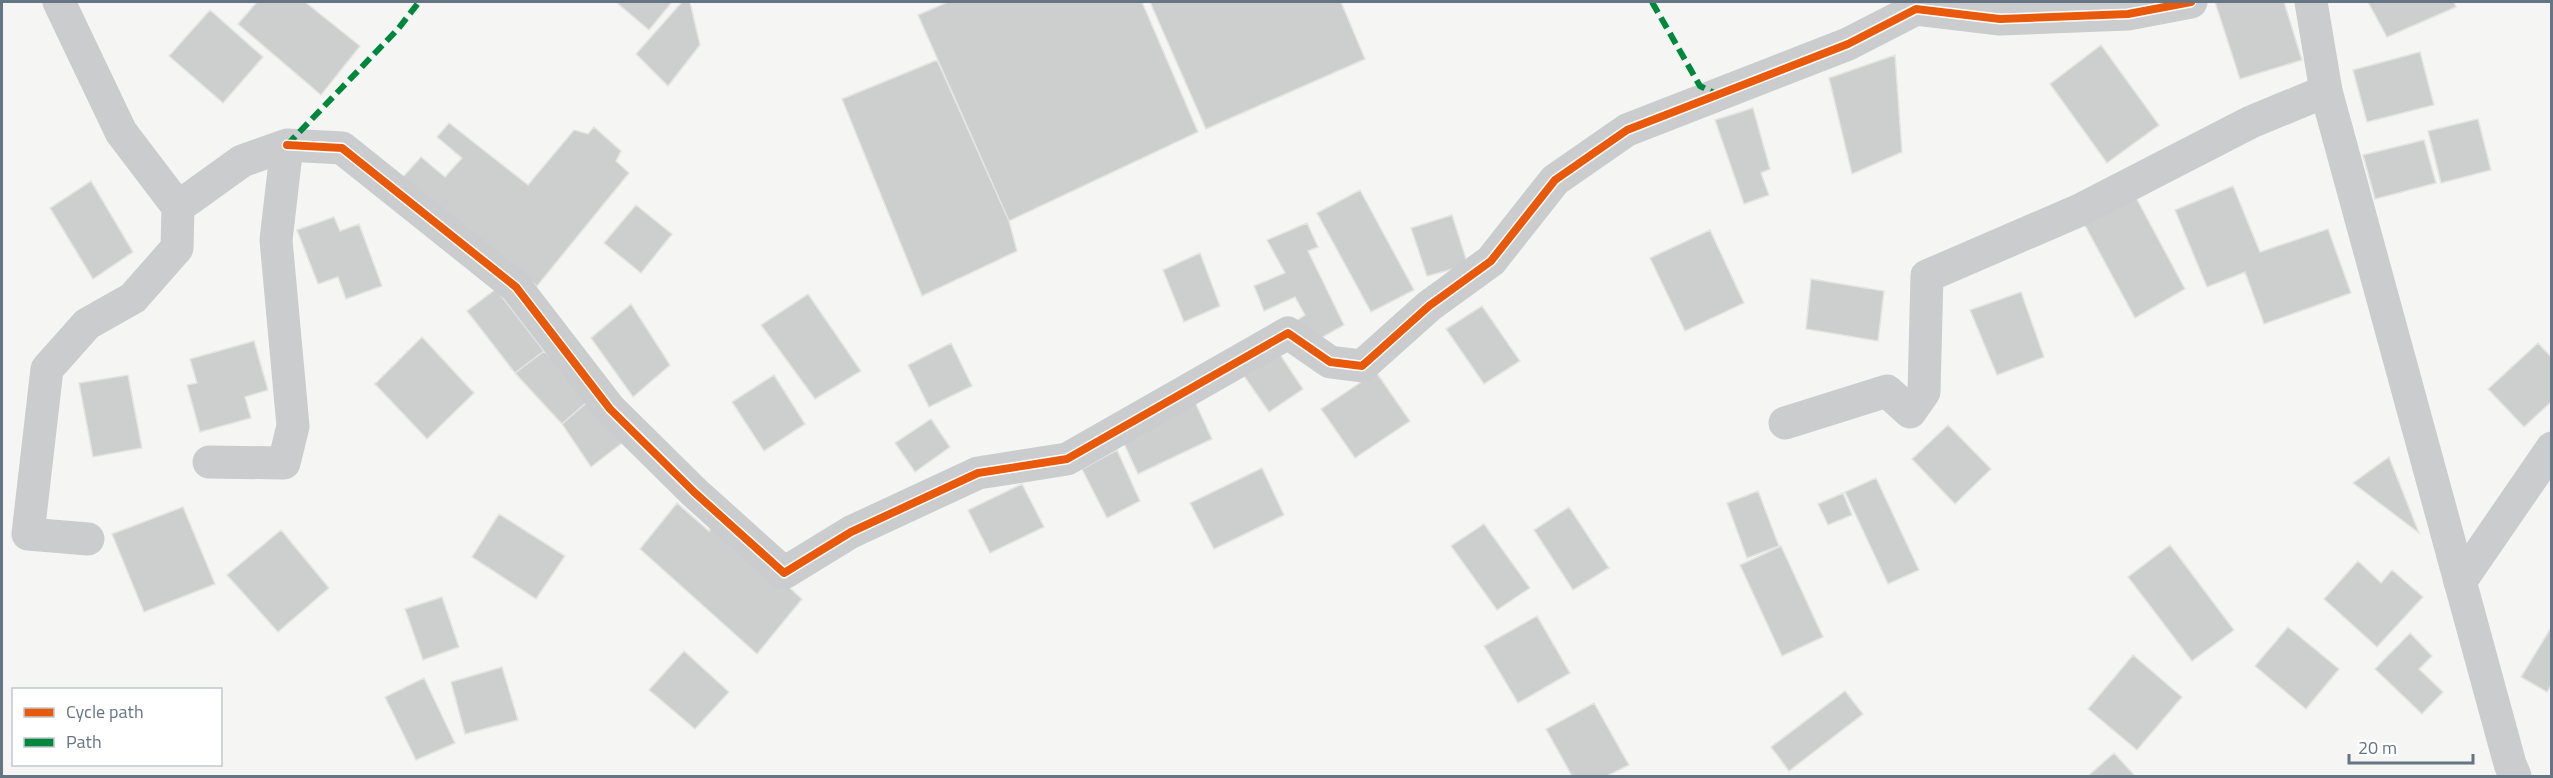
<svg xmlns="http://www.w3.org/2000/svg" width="2553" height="778" viewBox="0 0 2553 778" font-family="'Titillium Web',sans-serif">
<rect width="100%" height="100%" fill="#f5f5f3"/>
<!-- building -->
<path fill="#cdcece" stroke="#e4e4e3" stroke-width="1.5" d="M 257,2 L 305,2 L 360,46 L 321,95 L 238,24 Z
M 616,2 L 672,2 L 649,30 Z
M 682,2 L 690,2 L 700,45 L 668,86 L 636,54 Z
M 948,2 L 1142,2 L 1198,132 L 1009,221 L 918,15 Z
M 1150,2 L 1341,2 L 1365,59 L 1206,129 Z
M 2215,2 L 2284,2 L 2302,60 L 2240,79 Z
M 2368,2 L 2454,2 L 2456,7 L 2387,37 Z
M 210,10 L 263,57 L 223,103 L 169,56 Z
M 2101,45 L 2159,125 L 2107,163 L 2050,84 Z
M 2420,52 L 2434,105 L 2367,122 L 2353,70 Z
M 1895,55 L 1902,152 L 1852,174 L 1829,78 Z
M 937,60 L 1009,221 L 1017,251 L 922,296 L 842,99 Z
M 1753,108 L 1770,169 L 1761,173 L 1769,195 L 1744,204 L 1715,120 Z
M 2478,119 L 2491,170 L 2441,183 L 2428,131 Z
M 449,123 L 528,185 L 574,130 L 588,134 L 594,127 L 621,151 L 616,161 L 629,173 L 537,286 L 403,177 L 421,157 L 445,177 L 462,158 L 437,137 Z
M 2424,140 L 2436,183 L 2375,199 L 2363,155 Z
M 91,181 L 133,252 L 93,279 L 50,208 Z
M 2233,186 L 2260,252 L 2328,229 L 2351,293 L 2264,324 L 2245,272 L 2207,287 L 2175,210 Z
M 1360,190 L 1414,290 L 1371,312 L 1317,213 Z
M 2133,192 L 2185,289 L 2135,318 L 2082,220 Z
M 636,205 L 672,234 L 641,273 L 604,243 Z
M 1452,215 L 1468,265 L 1427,276 L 1411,228 Z
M 334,217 L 340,231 L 359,224 L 382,286 L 346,299 L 338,277 L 318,284 L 297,230 Z
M 1307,223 L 1318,247 L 1308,251 L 1344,325 L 1309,345 L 1296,321 L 1305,315 L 1295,297 L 1264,311 L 1254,286 L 1285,273 L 1267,240 Z
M 1710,230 L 1744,303 L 1685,331 L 1650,258 Z
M 1200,253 L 1220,306 L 1184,322 L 1163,270 Z
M 1811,279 L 1884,291 L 1878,341 L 1806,329 Z
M 496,289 L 544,351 L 515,373 L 467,311 Z
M 2021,292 L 2044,357 L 1997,375 L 1970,310 Z
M 808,294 L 861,371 L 815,399 L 761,325 Z
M 631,304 L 670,365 L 633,397 L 591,338 Z
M 1482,306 L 1520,361 L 1484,384 L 1446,329 Z
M 422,337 L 474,393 L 427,439 L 375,384 Z
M 254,341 L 268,390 L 245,397 L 251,418 L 200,432 L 187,385 L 197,383 L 190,359 Z
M 951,343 L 972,386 L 929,407 L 908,365 Z
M 2538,343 L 2552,358 L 2552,401 L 2524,427 L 2488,389 Z
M 544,351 L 593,397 L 562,424 L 515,373 Z
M 1279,353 L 1303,389 L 1269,412 L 1244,376 Z
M 1376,372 L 1410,421 L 1355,458 L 1321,409 Z
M 128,375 L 142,448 L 93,457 L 79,383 Z
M 774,375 L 805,424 L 764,451 L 732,402 Z
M 593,397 L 622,443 L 591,467 L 562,424 Z
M 1195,402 L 1212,439 L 1138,474 L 1121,437 Z
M 931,419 L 950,447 L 915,472 L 895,443 Z
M 1948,425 L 1991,469 L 1955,504 L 1912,459 Z
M 1117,450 L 1140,501 L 1107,518 L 1082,469 Z
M 2389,457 L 2419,533 L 2353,483 Z
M 1262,468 L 1284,515 L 1214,549 L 1190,503 Z
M 1876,478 L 1919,570 L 1888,584 L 1845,492 Z
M 1022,484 L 1044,527 L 990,553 L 968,510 Z
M 1758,491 L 1779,546 L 1747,558 L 1727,503 Z
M 1843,493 L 1852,515 L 1828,525 L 1818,504 Z
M 677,503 L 709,531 L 715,521 L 802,599 L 757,654 L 640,549 Z
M 183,507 L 215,584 L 144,612 L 112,534 Z
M 1569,507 L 1609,568 L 1573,590 L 1534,530 Z
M 499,514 L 565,556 L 536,599 L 472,557 Z
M 1484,524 L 1530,588 L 1497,610 L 1451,546 Z
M 281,530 L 329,588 L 278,632 L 227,575 Z
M 2170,545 L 2234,630 L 2192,661 L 2128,577 Z
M 1781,546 L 1823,637 L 1782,656 L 1740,565 Z
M 2358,561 L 2381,583 L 2392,570 L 2423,597 L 2377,647 L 2324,599 Z
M 442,597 L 459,647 L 423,660 L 405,609 Z
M 1537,616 L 1570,673 L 1518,703 L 1484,646 Z
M 2552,626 L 2552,684 L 2547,692 L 2521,677 Z
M 2288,627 L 2339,669 L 2306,709 L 2255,666 Z
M 2410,633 L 2432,656 L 2419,669 L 2443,692 L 2422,714 L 2375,669 Z
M 684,651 L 729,692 L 695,729 L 649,690 Z
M 2133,655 L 2182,697 L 2137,750 L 2088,709 Z
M 502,667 L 518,720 L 465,734 L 451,682 Z
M 424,678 L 455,743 L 416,760 L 385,697 Z
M 1845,691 L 1863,714 L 1789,771 L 1771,747 Z
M 1594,703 L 1629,765 L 1607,776 L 1572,776 L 1546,729 Z
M 2114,753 L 2135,776 L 2088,776 Z"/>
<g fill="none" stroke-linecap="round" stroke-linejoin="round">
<!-- minor -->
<path stroke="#cacccd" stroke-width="33" d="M 59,2 L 121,132 L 178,207 L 242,161 L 287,145 L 276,240 L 293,426 L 284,463 L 209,462
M 287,145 L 342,148 L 516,287 L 610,409 L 694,492 L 784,573 L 851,532 L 978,473 L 1067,459 L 1288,333 L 1330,362 L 1362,366 L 1429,306 L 1491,261 L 1555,180 L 1627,130 L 1848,44 L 1916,9 L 2000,19 L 2128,14 L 2191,2
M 1785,423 L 1887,391 L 1910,412 L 1924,392 L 1927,276 L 2080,210 L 2251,122 L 2326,91
M 88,539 L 28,534 L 47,369 L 87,324 L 133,298 L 177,248 L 178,207
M 2460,582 L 2552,448"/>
<!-- tertiary -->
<path stroke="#cacccd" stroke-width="33" d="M 2311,2 L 2326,91 L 2510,764 L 2515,776"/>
<!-- quiet -->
<path stroke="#00873e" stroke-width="6" stroke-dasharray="12 6" stroke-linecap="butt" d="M 1652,2 L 1700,86 L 1718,95
M 287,145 L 398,29 L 419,2"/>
<!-- cycleway casing -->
<g stroke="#fff" stroke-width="11">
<path id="cycleway" d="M 287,145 L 342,148 L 516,287 L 610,409 L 694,492 L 784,573 L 851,532 L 978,473 L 1067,459 L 1288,333 L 1330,362 L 1362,366 L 1429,306 L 1491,261 L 1555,180 L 1627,130 L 1848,44 L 1916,9 L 2000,19 L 2128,14 L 2191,2"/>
</g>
<!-- cycleway -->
<use href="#cycleway" stroke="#e8590c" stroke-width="8"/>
</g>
<!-- border -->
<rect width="2553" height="778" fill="none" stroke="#657583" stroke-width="6"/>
<!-- legend -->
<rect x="12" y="688" width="210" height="78" fill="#ffffff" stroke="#c1c8cd" stroke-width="1.5"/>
<rect x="24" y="708" width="30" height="9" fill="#e8590c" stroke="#c1c8cd" stroke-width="1.5"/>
<text x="66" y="718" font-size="18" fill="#657583">Cycle path</text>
<rect x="24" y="738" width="30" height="9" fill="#00873e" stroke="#c1c8cd" stroke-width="1.5"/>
<text x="66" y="748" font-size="18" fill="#657583">Path</text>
<!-- scale -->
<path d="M2349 754v9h124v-9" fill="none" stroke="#657583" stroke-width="3"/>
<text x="2358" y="754" font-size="18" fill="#657583" stroke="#ffffff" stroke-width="4.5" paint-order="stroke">20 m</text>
</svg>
